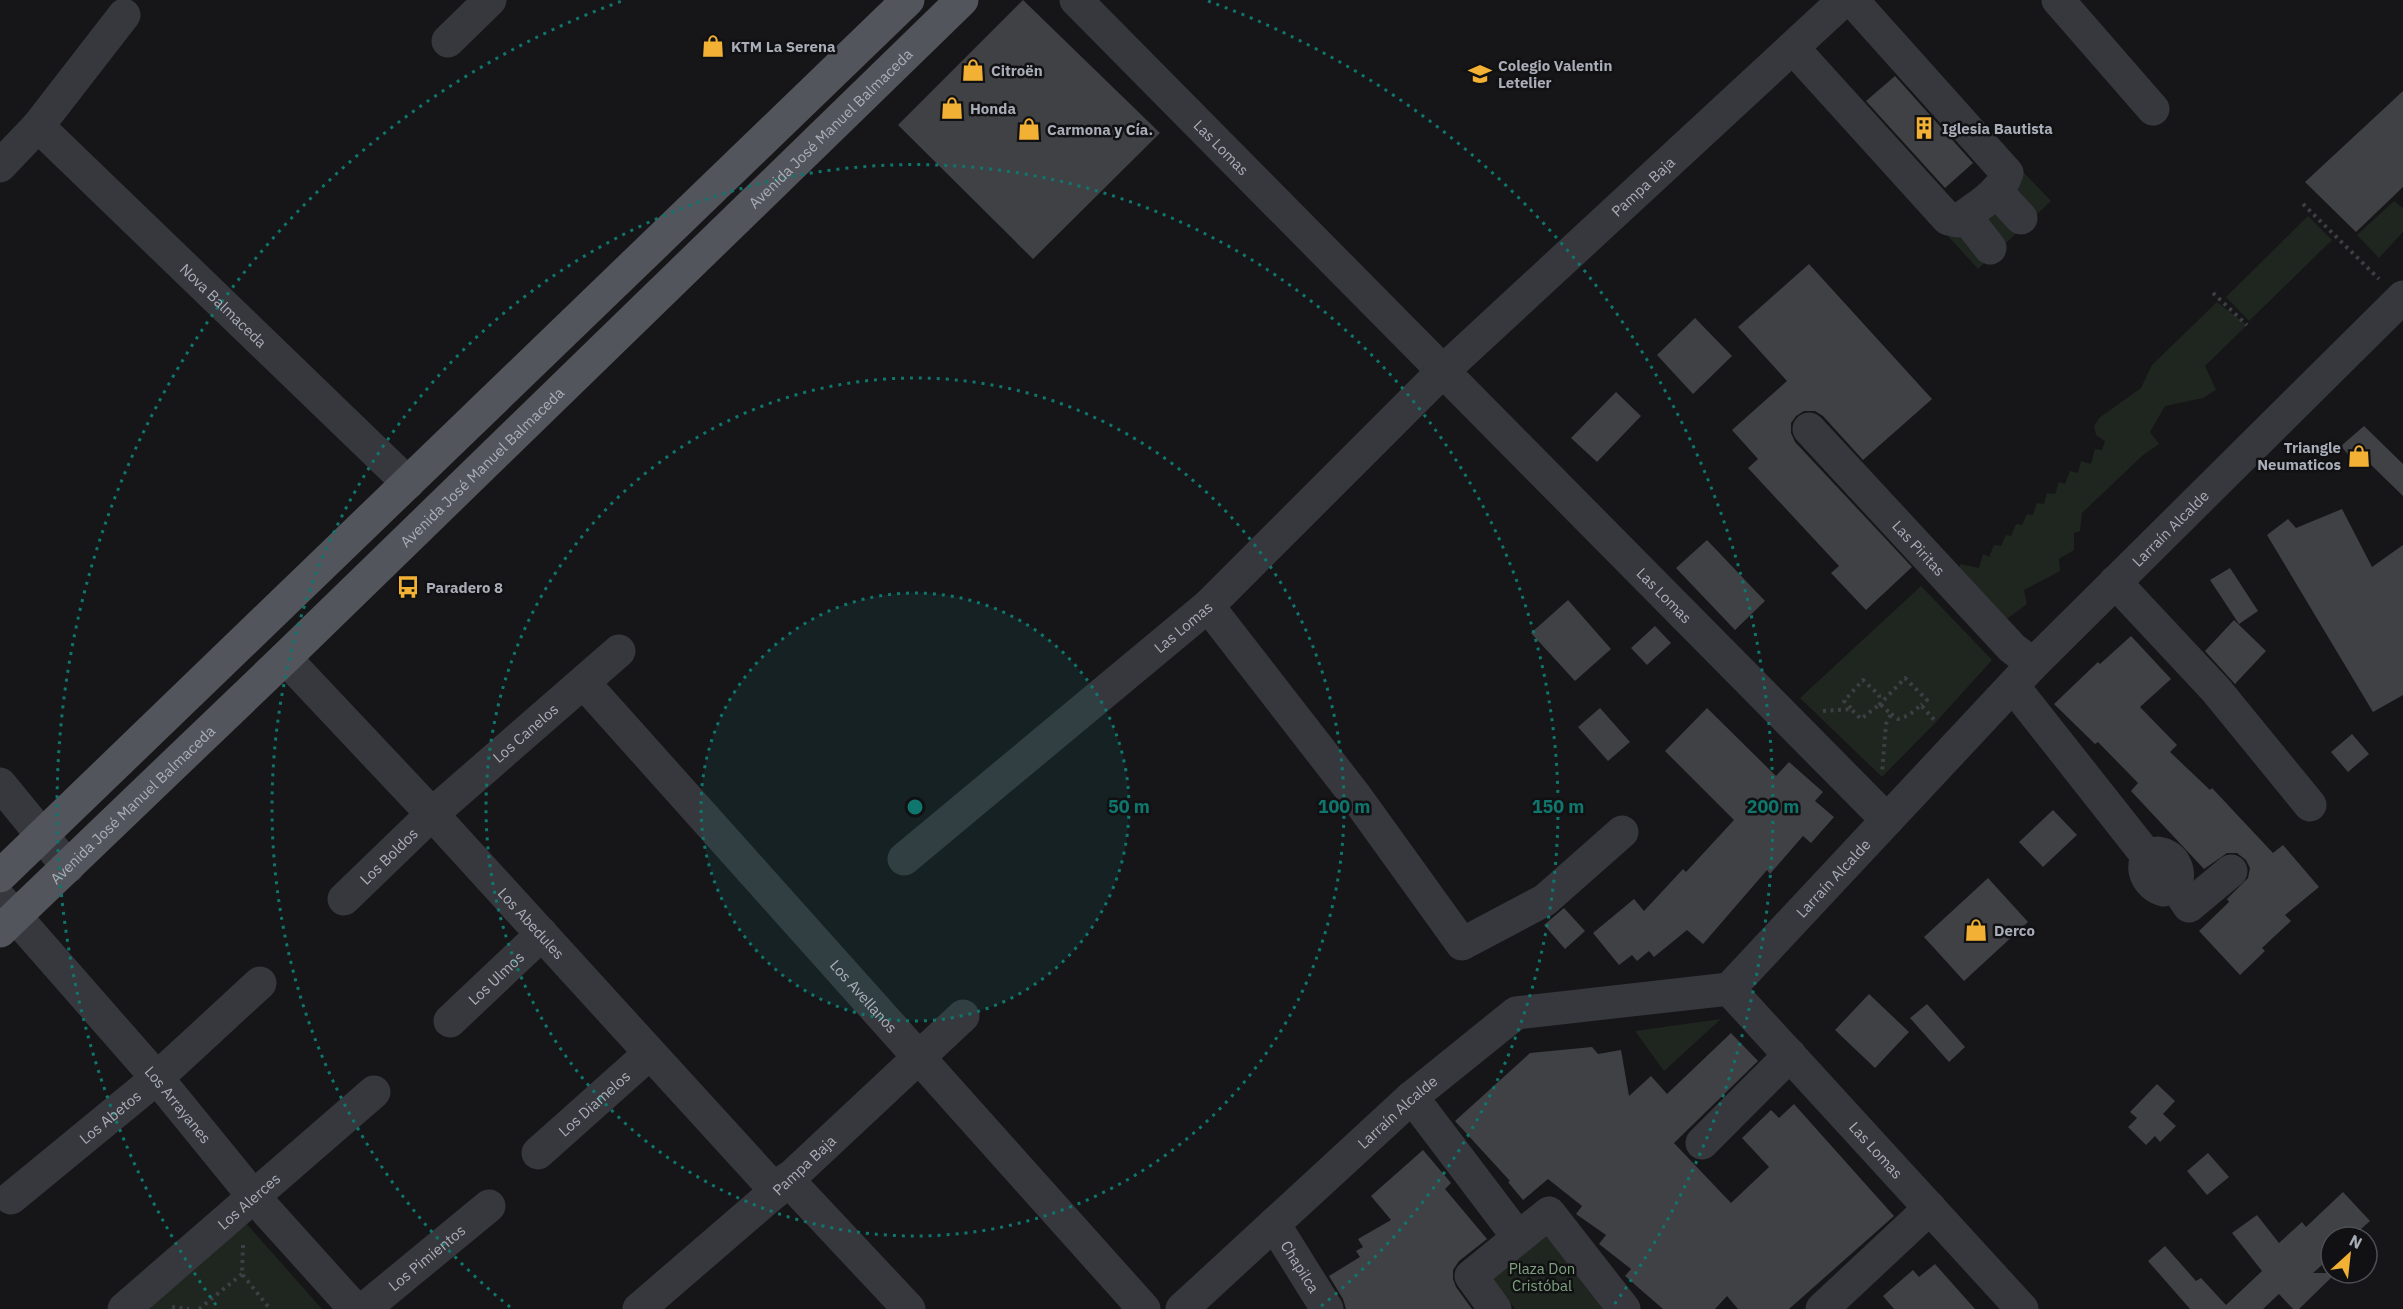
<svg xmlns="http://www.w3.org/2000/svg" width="2403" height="1309" viewBox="0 0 2403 1309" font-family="'IBM Plex Sans',sans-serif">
<rect width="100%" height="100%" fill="#161618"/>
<!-- green -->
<path fill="#1e261f" d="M 2009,157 L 2051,201 L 1978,269 L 1937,224 Z
M 2394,201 L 2403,208 L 2403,232 L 2379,258 L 2357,235 Z
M 2308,216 L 2332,240 L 2249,321 L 2226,297 Z
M 2217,302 L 2247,325 L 2205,366 L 2216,390 L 2203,398 L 2165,406 L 2150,432 L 2159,444 L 2142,456 L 2082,513 L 2080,531 L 2074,533 L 2074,550 L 2059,559 L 2060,571 L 2024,590 L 2027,604 L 2004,621 L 1960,578 L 1960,564 L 1979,568 L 1983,554 L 1989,557 L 1994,545 L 2001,546 L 2006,535 L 2011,536 L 2016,524 L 2022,525 L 2027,514 L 2033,515 L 2037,503 L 2044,504 L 2047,493 L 2055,494 L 2059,482 L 2065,484 L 2070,471 L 2078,473 L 2081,461 L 2091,464 L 2095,449 L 2102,450 L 2105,441 L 2096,435 L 2094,426 L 2099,418 L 2141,388 L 2152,365 Z
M 1921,586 L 1992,660 L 1936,722 L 1882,777 L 1800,698 Z
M 1721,1019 L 1664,1071 L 1635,1031 Z
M 244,1221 L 322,1309 L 151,1309 L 147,1305 Z
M 1550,1231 L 1608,1309 L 1515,1309 L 1490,1275 Z"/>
<!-- building -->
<path fill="#404145" d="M 1023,0 L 1160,133 L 1033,259 L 898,125 Z
M 1895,76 L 1973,163 L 1945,188 L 1866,101 Z
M 2403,91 L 2403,187 L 2356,232 L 2305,182 Z
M 1809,264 L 1932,399 L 1863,460 L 1823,416 L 1815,411 L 1804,411 L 1796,416 L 1791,423 L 1791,433 L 1795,442 L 1912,567 L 1866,610 L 1831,573 L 1839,566 L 1748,468 L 1758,459 L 1732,430 L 1787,381 L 1738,327 Z
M 1695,318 L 1732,356 L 1693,394 L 1657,355 Z
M 1616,392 L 1641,416 L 1597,462 L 1571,438 Z
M 2364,426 L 2403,464 L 2403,496 L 2365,459 L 2358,467 L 2341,446 Z
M 2342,509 L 2372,567 L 2403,545 L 2403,695 L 2373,712 L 2267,535 L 2288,519 L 2296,528 Z
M 1707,540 L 1765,601 L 1735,630 L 1676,568 Z
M 2230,568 L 2258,611 L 2239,624 L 2210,580 Z
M 1568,600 L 1611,649 L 1575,681 L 1531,633 Z
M 2234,620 L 2266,651 L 2235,684 L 2205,651 Z
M 1655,626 L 1671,643 L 1647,665 L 1631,648 Z
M 2131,636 L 2171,679 L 2140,707 L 2177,745 L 2170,752 L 2210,790 L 2212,788 L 2273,853 L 2283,845 L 2319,887 L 2285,915 L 2291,921 L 2262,948 L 2265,951 L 2240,975 L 2199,931 L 2229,902 L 2227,899 L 2248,878 L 2250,868 L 2246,860 L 2237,853 L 2227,853 L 2204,869 L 2131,791 L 2138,783 L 2098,742 L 2095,744 L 2054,704 L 2098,662 L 2100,664 Z
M 1600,708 L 1630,742 L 1608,761 L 1578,727 Z
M 1707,708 L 1776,776 L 1789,762 L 1823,792 L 1815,801 L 1834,817 L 1811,843 L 1803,836 L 1770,874 L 1767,870 L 1703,944 L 1687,930 L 1654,957 L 1649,951 L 1637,961 L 1632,955 L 1619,965 L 1593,933 L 1634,899 L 1644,911 L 1683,869 L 1686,872 L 1734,820 L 1665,751 Z
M 2352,734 L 2369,754 L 2348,772 L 2331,752 Z
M 2053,810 L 2077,835 L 2043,867 L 2019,842 Z
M 1988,878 L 2028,922 L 1964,981 L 1924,937 Z
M 1564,908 L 1585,931 L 1565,949 L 1544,925 Z
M 1869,994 L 1909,1032 L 1875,1068 L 1835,1030 Z
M 1927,1004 L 1965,1047 L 1949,1062 L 1910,1018 Z
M 1731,1033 L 1758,1061 L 1674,1143 L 1731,1203 L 1769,1167 L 1742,1138 L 1771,1110 L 1779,1118 L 1794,1104 L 1894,1216 L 1789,1309 L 1738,1309 L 1727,1296 L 1715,1309 L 1663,1309 L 1625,1276 L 1631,1269 L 1599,1244 L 1606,1235 L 1576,1214 L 1582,1206 L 1548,1179 L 1523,1200 L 1508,1182 L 1510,1181 L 1455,1121 L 1530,1053 L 1592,1047 L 1598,1054 L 1621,1050 L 1629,1096 L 1651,1076 L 1667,1094 Z
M 2157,1084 L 2175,1101 L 2163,1114 L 2176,1126 L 2160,1142 L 2155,1136 L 2146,1145 L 2128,1127 L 2137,1118 L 2130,1112 Z
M 1423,1150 L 1451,1183 L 1445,1189 L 1487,1239 L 1459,1261 L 1453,1270 L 1453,1279 L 1456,1287 L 1472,1309 L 1346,1309 L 1343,1299 L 1329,1276 L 1360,1257 L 1356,1251 L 1363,1247 L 1358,1239 L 1391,1220 L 1371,1196 Z
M 2208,1153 L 2229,1177 L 2207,1195 L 2187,1171 Z
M 2343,1192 L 2370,1221 L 2352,1237 L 2331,1237 L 2331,1257 L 2313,1273 L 2336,1273 L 2299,1309 L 2293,1309 L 2279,1294 L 2263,1309 L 2190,1309 L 2148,1261 L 2165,1246 L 2196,1281 L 2201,1278 L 2226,1305 L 2262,1271 L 2232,1233 L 2257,1215 L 2279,1243 L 2302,1222 L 2306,1227 Z
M 1935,1264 L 1975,1309 L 1894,1309 L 1883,1296 L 1913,1270 L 1919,1277 Z"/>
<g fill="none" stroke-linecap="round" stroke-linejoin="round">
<!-- path -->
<path stroke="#3d3f44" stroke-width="4" stroke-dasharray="3 4.5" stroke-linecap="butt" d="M 2303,204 L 2379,279
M 2213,293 L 2247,325
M 1851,708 L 1844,701 L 1863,680 L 1879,695 L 1880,704 L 1905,678 L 1927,700 L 1921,705
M 1823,711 L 1851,709 L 1861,719 L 1880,704 L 1891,714 L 1886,724 L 1882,773
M 1891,714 L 1898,719 L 1909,715 L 1921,705 L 1936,722
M 243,1245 L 242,1274 L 270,1309
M 172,1307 L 189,1309
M 199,1309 L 242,1274"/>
<!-- minor -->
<g stroke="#37383d" stroke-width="33">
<path id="s1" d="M 1076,0 L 1887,820"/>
<path d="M 2058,0 L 2153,109"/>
<path d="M 448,41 L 490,0"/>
<path d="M 1793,48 L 1948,219 L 1957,221 C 1974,209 2001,194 2007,173 L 1852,0"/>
<path id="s2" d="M 38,126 L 408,483"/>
<path d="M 0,166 L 38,126 L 124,15"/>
<path d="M 1996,191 L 2021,218"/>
<path d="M 1965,216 L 1990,248"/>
<path id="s3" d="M 1809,429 L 2012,648 L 2033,664"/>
<path d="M 2115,582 L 2216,690 L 2310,805"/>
<path d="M 1208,606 L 1354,794 L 1462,944 L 1545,900 L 1622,832"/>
<path id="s4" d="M 285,658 L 432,814 L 776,1191"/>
<path id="s5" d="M 584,683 L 1144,1309"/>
<path d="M 2013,686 L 2148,857"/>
<path d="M 0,784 L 68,867"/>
<path d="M 2158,853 C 2174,855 2182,872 2175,885 L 2164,890 C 2150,887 2139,870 2148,857 Z"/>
<path id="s6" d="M 904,859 L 1208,606 L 1442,372 L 1844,0"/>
<path d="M 2175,885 L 2189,906 L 2231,871"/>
<path id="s7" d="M 0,899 L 157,1078 L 254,1197 L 355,1309"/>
<path id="s8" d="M 344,899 L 432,814 L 619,651"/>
<path id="s9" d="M 1729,989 L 2022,1309"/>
<path id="s10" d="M 450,1021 L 542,934"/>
<path d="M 1412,1097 L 1518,1237"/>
<path d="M 1702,1143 L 1790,1055"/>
<path id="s11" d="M 538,1153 L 649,1054"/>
<path d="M 787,1179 L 909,1309"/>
<path id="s12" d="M 11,1198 L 157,1078 L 260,983"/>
<path id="s13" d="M 1274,1224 L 1327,1309"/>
<path id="s14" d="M 124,1309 L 374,1092"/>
<path id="s15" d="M 364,1309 L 489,1206"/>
<path id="s16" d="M 639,1309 L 776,1191 L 963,1016"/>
<path id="s17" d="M 1182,1309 L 1412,1097 L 1516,1013 L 1729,989 L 2033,664 L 2403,297"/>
<path d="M 1495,1309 L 1471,1276 L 1549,1213 L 1624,1309"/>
<path d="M 1822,1309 L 1930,1208"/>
</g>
<!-- major -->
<g stroke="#53555c" stroke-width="33">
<path d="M 0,876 L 908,0"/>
<path id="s18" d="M 0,931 L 285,658 L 962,0"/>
</g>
</g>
<!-- distance rings -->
<circle cx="915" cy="807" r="214" fill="#0f766e" fill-opacity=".12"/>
<g fill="none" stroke="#0f766e" stroke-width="3" stroke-dasharray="3 6">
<circle cx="915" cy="807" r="214"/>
<circle cx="915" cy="807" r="429"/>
<path d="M510 1307A643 643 0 1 1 1320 1307"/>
<path d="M216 1305A858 858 0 0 1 622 1M1208 1A858 858 0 0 1 1614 1305"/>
</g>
<!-- icons -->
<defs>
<g id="shop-bare" transform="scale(1.8)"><path d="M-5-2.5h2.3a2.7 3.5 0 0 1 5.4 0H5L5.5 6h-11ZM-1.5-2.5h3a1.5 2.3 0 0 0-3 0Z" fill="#f2b134" stroke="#111113" stroke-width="2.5" paint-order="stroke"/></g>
<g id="school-bare" transform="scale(1.8)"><path d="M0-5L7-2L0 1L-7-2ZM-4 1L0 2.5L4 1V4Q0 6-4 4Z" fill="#f2b134" stroke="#111113" stroke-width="2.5" paint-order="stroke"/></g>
<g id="building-bare" transform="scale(1.8)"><path d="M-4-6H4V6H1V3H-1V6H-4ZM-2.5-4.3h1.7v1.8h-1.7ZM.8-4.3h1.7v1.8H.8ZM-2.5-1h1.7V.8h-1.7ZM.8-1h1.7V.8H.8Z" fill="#f2b134" stroke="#111113" stroke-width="2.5" paint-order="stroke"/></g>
<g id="bus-bare" transform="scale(1.8)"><path d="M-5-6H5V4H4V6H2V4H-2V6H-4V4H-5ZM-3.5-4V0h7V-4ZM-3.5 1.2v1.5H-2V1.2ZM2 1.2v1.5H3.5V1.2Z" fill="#f2b134" stroke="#111113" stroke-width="2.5" paint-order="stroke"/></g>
</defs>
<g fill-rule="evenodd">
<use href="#shop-bare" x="713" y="46"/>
<use href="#shop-bare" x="973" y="70"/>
<use href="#school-bare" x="1480" y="74"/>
<use href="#shop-bare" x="952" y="108"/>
<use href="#building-bare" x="1924" y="128"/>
<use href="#shop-bare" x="1029" y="129"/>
<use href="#shop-bare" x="2359" y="456"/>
<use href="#bus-bare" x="408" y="587"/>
<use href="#shop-bare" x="1976" y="930"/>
</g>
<g text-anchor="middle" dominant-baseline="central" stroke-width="5" stroke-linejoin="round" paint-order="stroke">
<!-- poi labels -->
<g font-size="15" font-weight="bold" fill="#a8adb8" stroke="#111113" text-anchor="start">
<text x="731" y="46">KTM La Serena</text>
<text x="1498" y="65">Colegio Valentin<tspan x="1498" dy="17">Letelier</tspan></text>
<text x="991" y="70">Citroën</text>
<text x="970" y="108">Honda</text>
<text x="1942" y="128">Iglesia Bautista</text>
<text x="1047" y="129">Carmona y Cía.</text>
<text x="2341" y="447" text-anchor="end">Triangle<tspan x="2341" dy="17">Neumaticos</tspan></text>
<text x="426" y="587">Paradero 8</text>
<text x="1994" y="930">Derco</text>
</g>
<!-- street labels -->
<g font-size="15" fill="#a8adb8" stroke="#111113">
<text stroke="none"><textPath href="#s18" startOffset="1155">Avenida José Manuel Balmaceda</textPath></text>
<text stroke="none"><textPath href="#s1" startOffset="207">Las Lomas</textPath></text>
<text stroke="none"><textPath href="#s6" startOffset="1000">Pampa Baja</textPath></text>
<text stroke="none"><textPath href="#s2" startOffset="258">Nova Balmaceda</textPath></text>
<text stroke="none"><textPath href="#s18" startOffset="669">Avenida José Manuel Balmaceda</textPath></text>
<text stroke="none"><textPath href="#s17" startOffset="1299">Larraín Alcalde</textPath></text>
<text stroke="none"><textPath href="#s3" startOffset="162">Las Piritas</textPath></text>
<text stroke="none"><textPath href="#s1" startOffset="837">Las Lomas</textPath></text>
<text stroke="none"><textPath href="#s6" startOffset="363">Las Lomas</textPath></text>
<text stroke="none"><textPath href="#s8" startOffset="246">Los Canelos</textPath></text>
<text stroke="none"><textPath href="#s18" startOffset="183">Avenida José Manuel Balmaceda</textPath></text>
<text stroke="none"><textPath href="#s8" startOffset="62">Los Boldos</textPath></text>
<text stroke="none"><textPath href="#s17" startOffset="813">Larraín Alcalde</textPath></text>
<text stroke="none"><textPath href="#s4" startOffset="362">Los Abedules</textPath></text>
<text stroke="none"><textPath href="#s10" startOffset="63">Los Ulmos</textPath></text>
<text stroke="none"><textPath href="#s5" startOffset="420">Los Avellanos</textPath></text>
<text stroke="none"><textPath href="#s11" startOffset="75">Los Diamelos</textPath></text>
<text stroke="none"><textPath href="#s7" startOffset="272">Los Arrayanes</textPath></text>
<text stroke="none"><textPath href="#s17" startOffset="292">Larraín Alcalde</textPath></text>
<text stroke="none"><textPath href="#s12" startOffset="128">Los Abetos</textPath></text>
<text stroke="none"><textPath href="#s9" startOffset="218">Las Lomas</textPath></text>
<text stroke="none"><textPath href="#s16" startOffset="219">Pampa Baja</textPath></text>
<text stroke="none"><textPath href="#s14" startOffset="165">Los Alerces</textPath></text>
<text stroke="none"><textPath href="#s15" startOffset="81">Los Pimientos</textPath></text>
<text stroke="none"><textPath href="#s13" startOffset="50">Chapilca</textPath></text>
</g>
<!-- park labels -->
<g font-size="15" fill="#7fa381" stroke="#111113">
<text x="1542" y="1268">Plaza Don<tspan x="1542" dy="17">Cristóbal</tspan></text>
</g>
</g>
<circle cx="915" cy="807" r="9" fill="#0f766e" stroke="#111113" stroke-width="3"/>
<g font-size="18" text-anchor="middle" font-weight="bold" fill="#0f766e" stroke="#111113" stroke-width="5" stroke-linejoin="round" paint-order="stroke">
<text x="1129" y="813">50 m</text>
<text x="1344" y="813">100 m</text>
<text x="1558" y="813">150 m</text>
<text x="1773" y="813">200 m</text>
</g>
<!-- north arrow -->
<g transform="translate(2349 1255) rotate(27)"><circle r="28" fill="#111113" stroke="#4d4f55" stroke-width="1.5"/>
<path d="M0-4.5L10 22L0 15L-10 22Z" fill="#f2b134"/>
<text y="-9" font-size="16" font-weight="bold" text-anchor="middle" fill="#a8adb8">N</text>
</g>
</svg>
